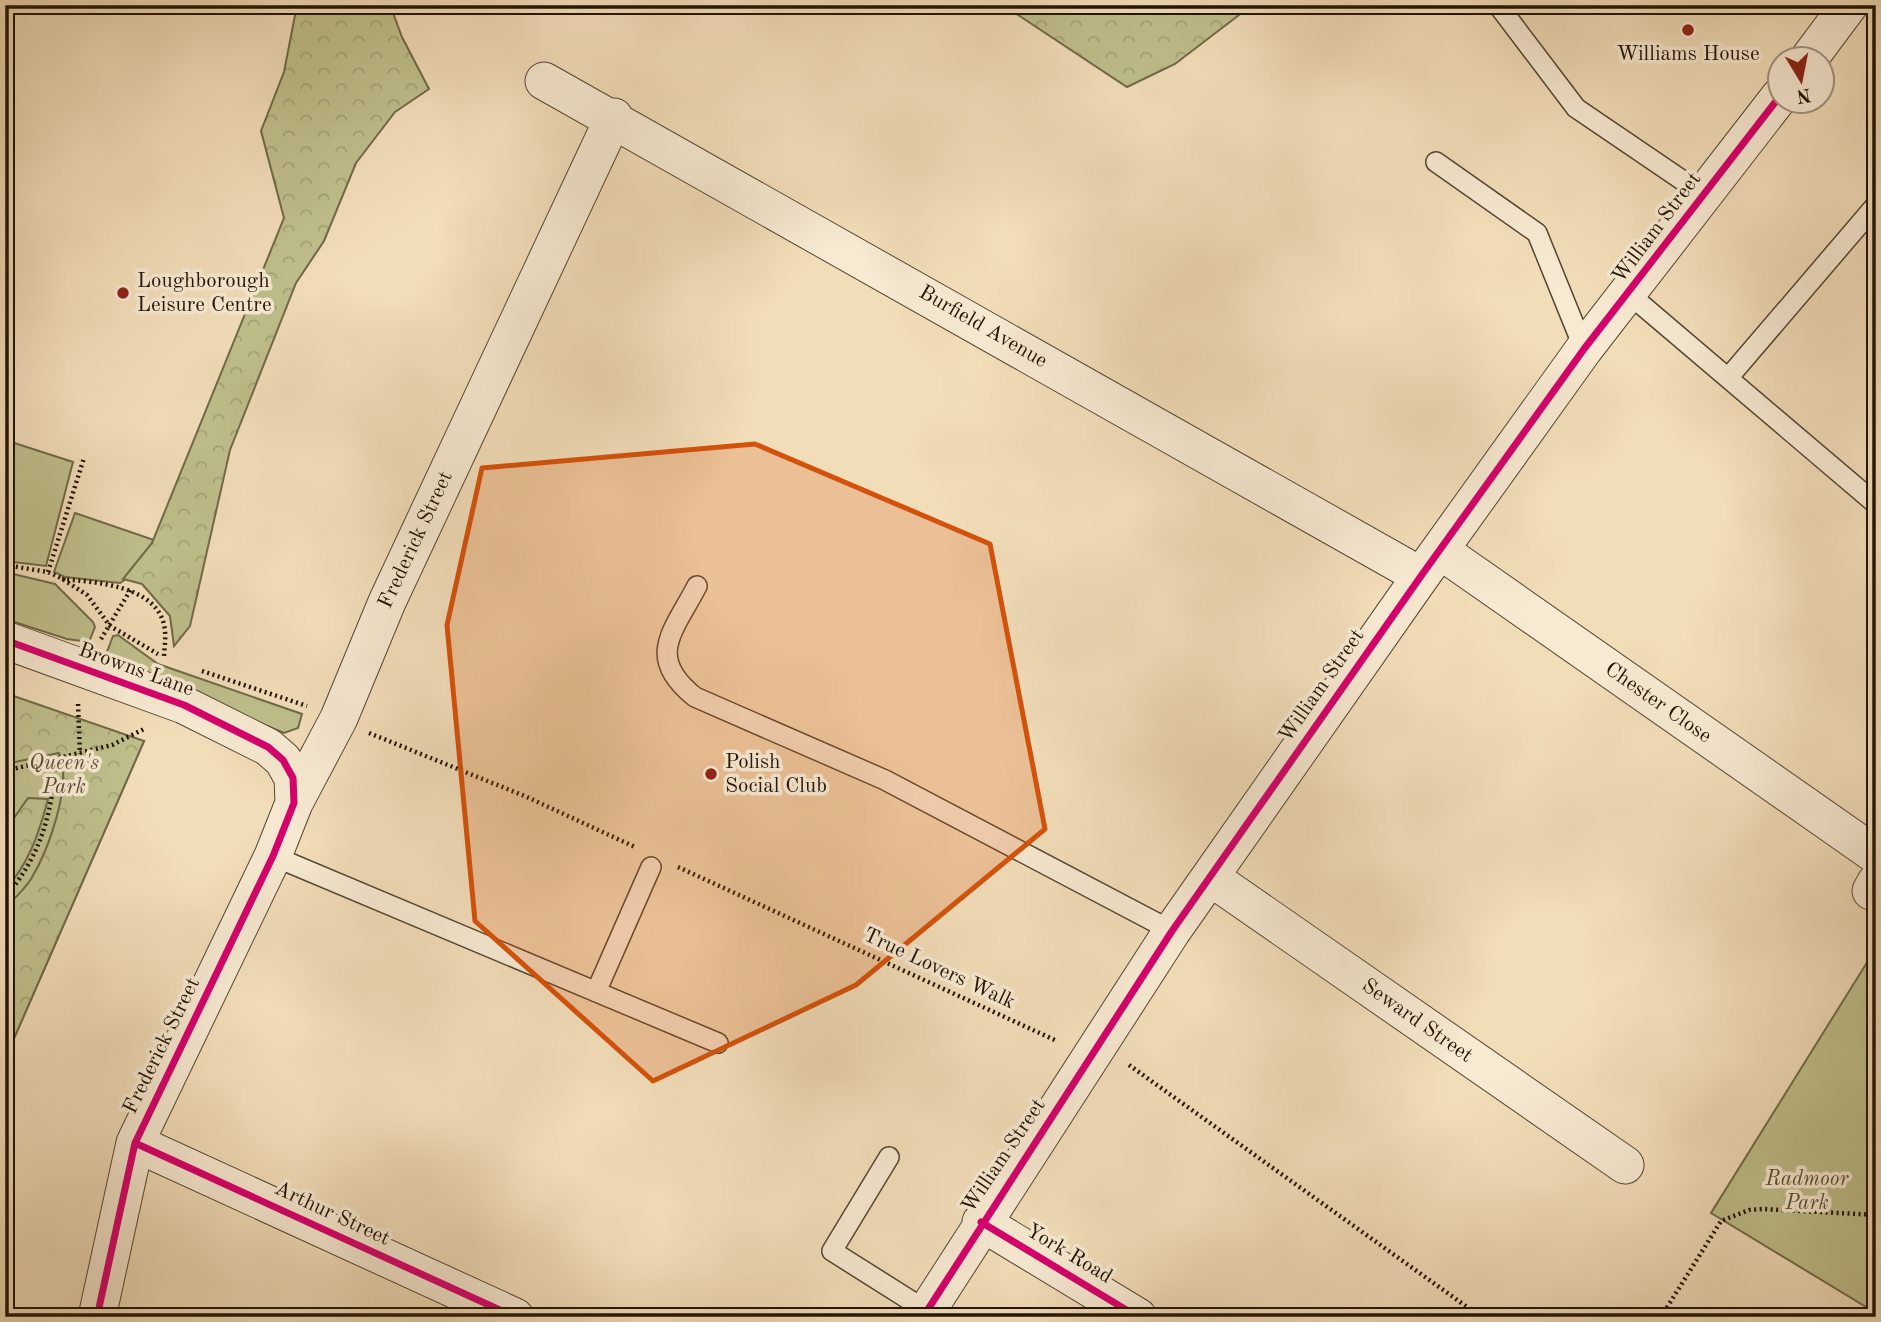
<svg xmlns="http://www.w3.org/2000/svg" width="1881" height="1322" viewBox="0 0 1881 1322" font-family="'Old Standard TT',serif">
<defs>
<pattern id="forest-crowns" width="20" height="18" patternUnits="userSpaceOnUse" patternTransform="scale(1.75)"><rect width="20" height="18" fill="#bfbf8c"/><path d="M2 6a3 3 0 1 1 6 0M12 15a3 3 0 1 1 6 0" fill="none" stroke="#a4a377"/></pattern>
</defs>
<rect width="100%" height="100%" fill="#f2ddb9"/>
<filter id="stains"><feTurbulence type="fractalNoise" baseFrequency=".00286" numOctaves="4"/><feColorMatrix values="0 0 0 0 .2 0 0 0 0 .09 0 0 0 0 .02 0 0 0 .5 -.17"/></filter>
<radialGradient id="worn" r=".72"><stop offset=".6" stop-color="#630" stop-opacity="0"/><stop offset="1" stop-color="#630" stop-opacity=".3"/></radialGradient>
<!-- green -->
<path fill="#bfbf8c" stroke="#706a48" stroke-width="2" d="M 5,440 L 73,462 L 46,566 L 5,561 Z
M 75,513 L 154,540 L 132,575 L 120,583 L 65,577 L 54,572 Z
M 5,572 L 55,584 L 93,622 L 95,627 L 89,642 L 67,639 L 5,619 Z
M 118,635 L 158,664 L 302,714 L 298,728 L 284,733 L 105,657 L 113,636 Z
M 5,694 L 144,741 L 5,1059 Z
M 1876,948 L 1876,1313 L 1711,1213 Z"/>
<!-- forest -->
<path fill="url(#forest-crowns)" stroke="#706a48" stroke-width="2" d="M 297,5 L 390,5 L 402,37 L 429,89 L 395,112 L 356,163 L 324,241 L 296,283 L 230,450 L 190,626 L 174,646 L 170,616 L 142,584 L 123,579 L 152,543 L 284,218 L 261,131 L 284,72 Z
M 1003,5 L 1252,5 L 1175,64 L 1127,87 Z
M 5,693 L 144,741 L 5,1059 L 5,908 C 14,899 24,890 31,879 C 48,851 73,784 59,753 L 5,764 Z
M 28,798 L 48,799 C 39,834 29,863 5,890 L 5,822 L 14,818 Z"/>
<g fill="none" stroke-linecap="round" stroke-linejoin="round">
<!-- service casing -->
<g stroke="#554632" stroke-width="22">
<path id="service" d="M 1501,9 L 1576,108 L 1704,195
M 1436,162 L 1537,233 L 1584,349
M 1629,294 L 1876,504
M 1728,378 L 1876,205
M 697,586 C 673,632 645,657 695,697 L 885,780 L 1172,931
M 273,856 L 718,1043
M 596,992 L 651,867
M 889,1157 L 832,1251 L 927,1311"/>
</g>
<!-- minor casing -->
<g stroke="#554632" stroke-width="39">
<path id="minor" d="M 1808,60 L 1849,5
M 544,81 L 1421,576
M 1441,551 L 1876,855
M 5,640 L 184,705 L 268,747 L 283,760 L 293,778 L 294,803
M 1210,877 L 1625,1165
M 1871,891 L 1876,882
M 135,1143 L 515,1317
M 981,1222 L 1138,1317
M 97,1317 L 135,1143 L 273,856 L 294,803 L 339,718 L 387,602 L 614,117
M 923,1317 L 1172,931 L 1421,576 L 1584,349 L 1780,96"/>
</g>
<!-- path -->
<path stroke="#211405" stroke-width="4.5" stroke-dasharray="2 3.5" stroke-linecap="butt" d="M 5,565 L 48,572 L 61,578 L 87,595 L 110,626 L 158,654
M 48,572 L 84,458
M 62,579 C 95,582 161,585 165,631 C 166,640 164,649 164,658
M 101,639 L 131,589
M 202,671 L 307,706
M 78,704 L 80,754
M 369,733 L 527,797 L 635,847
M 5,771 L 112,745 L 144,729
M 678,867 L 1057,1041
M 5,897 C 41,856 52,813 56,760
M 1129,1065 L 1481,1317
M 1661,1317 L 1721,1221 L 1749,1210 L 1763,1209 L 1876,1215"/>
<!-- service -->
<use href="#service" stroke="#f7e9d2" stroke-width="19"/>
<!-- minor -->
<use href="#minor" stroke="#f7e9d2" stroke-width="37"/>
<!-- cycleway casing -->
<g stroke="#f7e9d2" stroke-width="11">
<path id="cycleway" d="M 5,640 L 184,705 L 268,747 L 283,760 L 293,778 L 294,803 L 273,856 L 135,1143 L 97,1317
M 135,1143 L 515,1317
M 981,1222 L 1138,1317
M 923,1317 L 1172,931 L 1421,576 L 1584,349 L 1780,96"/>
</g>
<!-- cycleway -->
<use href="#cycleway" stroke="#d6006c" stroke-width="7"/>
</g>
<!-- marked area -->
<path fill="#d4520b" fill-opacity="0.2" stroke="#d4520b" stroke-width="5" stroke-linejoin="round" d="M 755,444 L 990,544 L 1045,829 L 856,985 L 653,1081 L 475,921 L 447,625 L 482,468 Z"/>
<!-- markers -->
<g fill="#8f2418" stroke="#f7e9d2" stroke-width="2.5">
<circle cx="1688" cy="30" r="7"/>
<circle cx="123" cy="293" r="7"/>
<circle cx="711" cy="774" r="7"/>
</g>
<g text-anchor="middle" dominant-baseline="central" stroke-width="7" stroke-linejoin="round" paint-order="stroke">
<!-- poi labels -->
<g font-size="21" fill="#211405" stroke="#f7e9d2" text-anchor="start">
<text x="1688" y="54" text-anchor="middle">Williams House</text>
<text x="137" y="281">Loughborough<tspan x="137" dy="24">Leisure Centre</tspan></text>
<text x="725" y="762">Polish<tspan x="725" dy="24">Social Club</tspan></text>
</g>
<!-- street labels -->
<g font-size="21" fill="#211405" stroke="#f7e9d2">
<text transform="translate(1657 228) rotate(-53)">William Street</text>
<text transform="translate(983 327) rotate(30)">Burfield Avenue</text>
<text transform="translate(416 540) rotate(-65)">Frederick Street</text>
<text transform="translate(136 670) rotate(20)">Browns Lane</text>
<text transform="translate(1322 686) rotate(-55)">William Street</text>
<text transform="translate(1658 703) rotate(35)">Chester Close</text>
<text transform="translate(939 969) rotate(25)">True Lovers Walk</text>
<text transform="translate(1417 1021) rotate(35)">Seward Street</text>
<text transform="translate(162 1046) rotate(-64)">Frederick Street</text>
<text transform="translate(1004 1156) rotate(-56)">William Street</text>
<text transform="translate(332 1214) rotate(25)">Arthur Street</text>
<text transform="translate(1069 1254) rotate(31)">York Road</text>
</g>
<!-- park labels -->
<g font-size="21" font-style="italic" fill="#585034" stroke="#f7e9d2">
<text x="64" y="763">Queen's<tspan x="64" dy="24">Park</tspan></text>
<text x="1807" y="1179">Radmoor<tspan x="1807" dy="24">Park</tspan></text>
</g>
</g>
<!-- margin -->
<rect width="1881" height="1322" fill="none" stroke="#f2ddb9" stroke-width="28"/>
<rect x="7" y="7" width="1867" height="1308" fill="none" stroke="#211405" stroke-width="3.5"/>
<rect x="14" y="14" width="1853" height="1294" fill="none" stroke="#211405" stroke-width="2"/>
<!-- north arrow -->
<g transform="translate(1801 80) rotate(170)"><circle r="33" fill="#f7e9d2" stroke="#a19480" stroke-width="2"/>
<path d="M0-5L12 26L0 18L-12 26Z" fill="#8f2418"/>
<text y="-10" font-size="19" font-weight="bold" text-anchor="middle" fill="#211405">N</text>
</g>
<rect width="100%" height="100%" filter="url(#stains)"/>
<rect width="100%" height="100%" fill="url(#worn)"/>
</svg>
